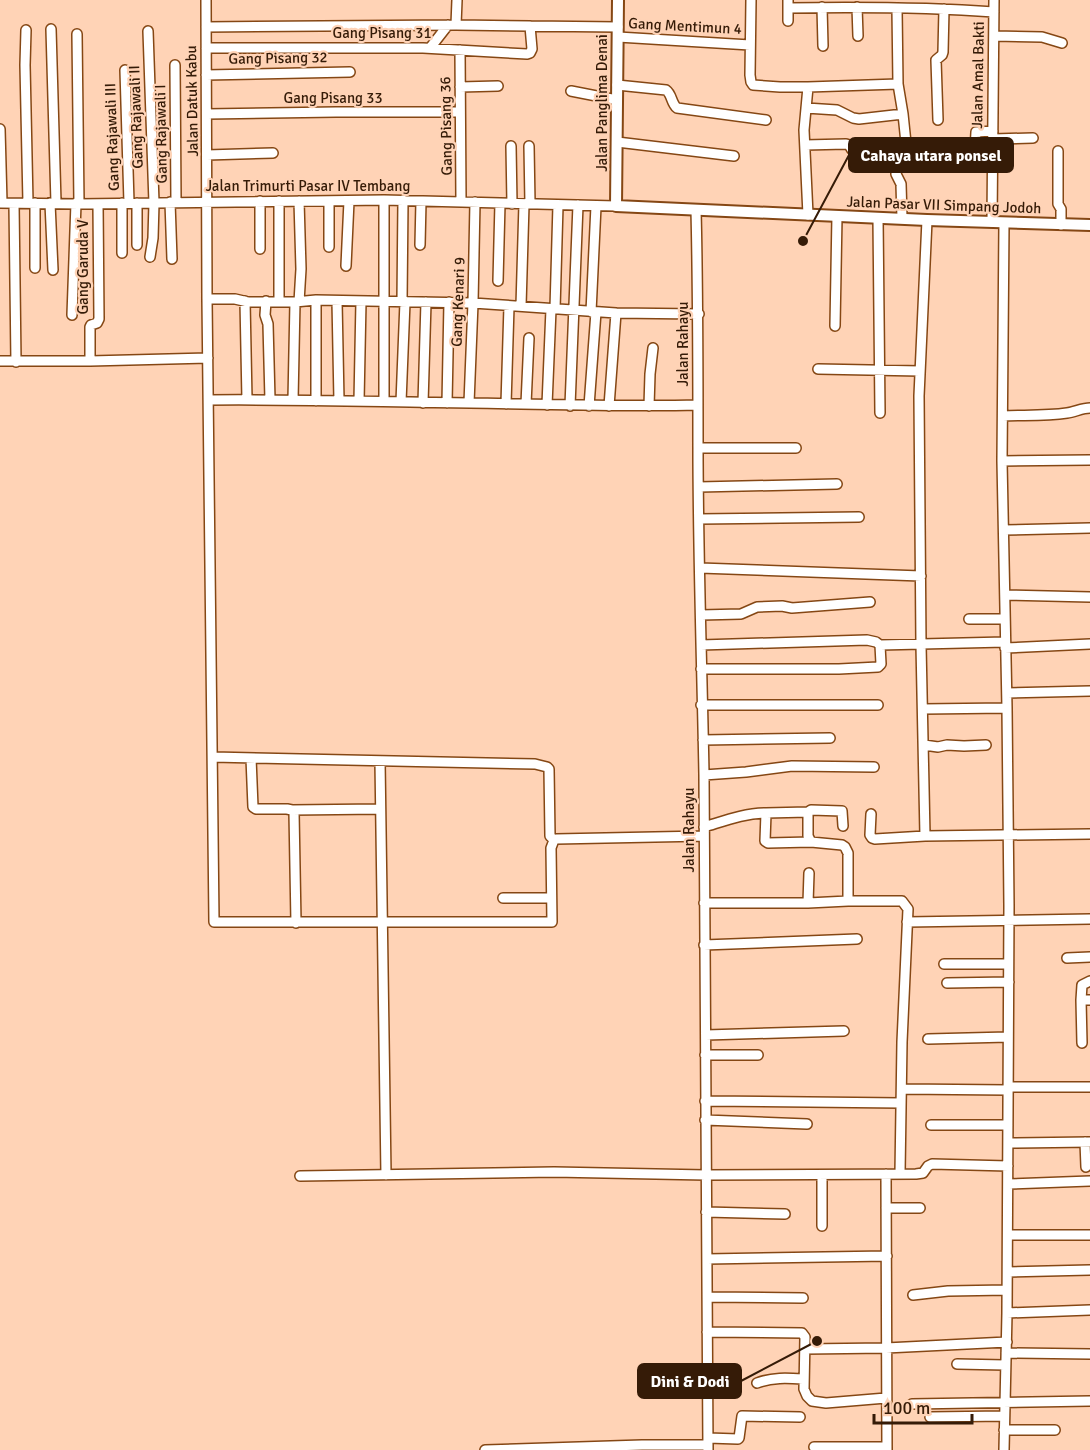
<svg xmlns="http://www.w3.org/2000/svg" width="1090" height="1450" viewBox="0 0 1090 1450" font-family="Signika,sans-serif">
<rect width="100%" height="100%" fill="#ffd3b6"/>
<g fill="none" stroke-linecap="round" stroke-linejoin="round">
<!-- minor casing -->
<g stroke="#854714" stroke-width="12">
<path id="minor" d="M 206,0 L 207,299 L 214,922 L 552,922 L 551,848 L 554,840 L 550,836 L 549,769 L 547,767 L 535,764 L 213,757
M 751,0 L 750,75 L 751,82 L 753,85 L 780,87 L 808,87 L 898,84
M 788,0 L 788,21
M 822,7 L 823,46
M 857,7 L 858,36
M 788,8 C 857,7 925,7 994,12
M 897,9 L 898,84 L 903,114
M 456,25 L 457,0
M 206,27 L 456,25 L 618,27
M 51,29 L 56,203
M 26,30 L 25,65 L 28,203
M 148,31 L 154,203 L 153,238 L 150,257
M 77,34 L 79,204
M 994,36 L 1042,37 L 1062,43
M 618,37 L 750,45
M 206,48 L 423,48 L 527,54 L 530,53 L 532,49 L 530,26
M 430,48 L 448,25
M 460,50 L 461,202
M 175,65 L 176,202
M 125,70 L 129,203
M 206,75 L 350,72
M 617,85 L 666,90 C 672,94 671,103 677,108 L 766,120
M 460,87 L 498,86
M 808,87 L 804,130 L 808,215
M 571,91 L 617,100
M 806,108 L 837,110 L 853,118 L 859,119 L 903,114 L 906,143 L 904,150 L 900,155 L 896,174 L 901,184 L 902,218
M 207,114 L 336,112 L 460,112
M 938,120 L 936,60 L 942,55 L 943,52 L 944,9
M 0,129 L 2,203
M 993,139 L 1033,138
M 617,142 L 734,156
M 805,145 L 846,144 L 849,145 L 852,150 L 893,150
M 511,146 L 512,204
M 529,146 L 530,204
M 1058,151 L 1058,204 L 1061,209 L 1061,225
M 207,155 L 273,153
M 974,167 L 976,132 L 993,131
M 279,201 L 279,301
M 299,201 L 301,269 L 299,302
M 329,201 L 329,247
M 170,202 L 172,259
M 0,203 L 79,204 L 384,200 L 616,206
M 35,203 L 35,268
M 50,203 L 53,270
M 122,203 L 122,253
M 14,204 L 16,362
M 696,210 C 698,289 698,368 698,447 C 698,556 702,666 704,775 L 708,1450
M 878,218 L 880,413
M 992,222 L 994,0
M 1004,223 L 1002,461 L 1007,708 L 1009,906 L 1007,1313 L 1004,1450
M 137,245 L 137,203
M 420,245 L 421,201
M 260,249 L 260,201
M 346,266 L 349,201
M 498,281 L 500,203
M 207,299 L 235,299 L 248,302 L 295,302 L 316,300 L 473,303 L 616,313 L 699,314
M 316,300 L 316,401
M 245,301 L 247,400
M 266,301 L 265,315 L 268,324 L 270,400
M 337,301 L 339,401
M 402,302 L 403,200
M 521,306 L 524,204
M 555,309 L 558,205
M 591,312 L 596,206
M 72,315 L 76,203
M 835,326 L 837,216
M 0,361 L 90,361 L 208,358
M 90,361 L 90,327 L 91,325 L 97,323 L 99,319 L 98,204
M 818,369 L 920,371
M 209,400 C 296,399 383,402 470,403 C 546,404 622,407 698,405
M 293,400 L 295,302
M 359,401 L 361,301
M 384,401 L 384,200
M 401,402 L 405,302
M 423,403 L 426,302
M 447,403 L 449,302
M 469,403 L 473,303 L 475,202
M 506,404 L 509,306
M 526,404 L 529,338
M 547,405 L 551,309
M 570,406 L 578,205
M 589,406 L 596,312
M 609,406 L 616,313
M 649,406 L 650,374 L 653,348
M 1003,416 C 1024,415 1046,416 1067,413 C 1075,412 1082,408 1090,408
M 698,448 L 796,448
M 1002,461 L 1090,460
M 699,487 L 837,484
M 699,519 L 859,517
M 1004,530 L 1090,528
M 700,568 L 921,576
M 1005,595 L 1090,597
M 701,615 L 741,614 L 757,607 L 782,606 L 792,608 L 870,602
M 969,619 L 1005,619
M 701,645 L 867,640 L 876,642 L 880,645
M 1005,648 L 1090,644
M 701,669 L 839,669 L 878,667 L 881,664 L 880,645 L 1005,642
M 1007,693 L 1090,691
M 701,705 L 878,705
M 923,709 L 1007,708
M 703,740 L 830,738
M 924,745 L 938,747 L 947,745 L 964,746 L 986,745
M 251,758 L 253,807 L 256,809 L 287,809 L 292,810 L 294,812 L 296,923
M 380,761 L 386,1175
M 704,775 L 746,772 L 792,766 L 874,767
M 292,810 L 380,809
M 808,812 L 766,813 L 765,841 L 768,843 L 811,842 L 842,845 L 845,847 L 848,853 L 848,901
M 871,814 L 870,835 L 872,838 L 875,839 L 925,836 L 1090,834
M 704,827 C 724,821 744,813 766,813
M 925,836 L 921,645 L 919,396 L 927,220
M 554,840 L 556,839 L 704,836
M 811,842 L 808,836 L 808,812 L 811,810 L 842,811 L 843,826
M 503,898 L 551,898
M 704,903 L 808,903 L 848,901 L 902,901 L 908,909 L 902,1042 L 900,1173
M 808,903 L 809,873
M 907,922 L 1090,919
M 704,945 L 857,939
M 1067,958 L 1090,957
M 944,964 L 1008,964
M 947,983 L 1009,982
M 1081,1000 L 1082,985 L 1090,981
M 706,1035 L 844,1031
M 928,1039 L 1008,1037
M 1082,1043 L 1081,1000 L 1090,1000
M 705,1055 L 758,1055
M 1008,1087 L 1090,1087
M 902,1089 L 1008,1090
M 705,1101 L 901,1103
M 705,1120 L 807,1124
M 931,1125 L 1008,1125
M 1085,1142 L 1086,1167
M 1008,1143 L 1090,1142
M 886,1174 L 887,1450
M 300,1176 L 554,1172 L 706,1175 L 916,1174 L 923,1173 L 928,1166 L 932,1164 L 1008,1166
M 1008,1184 L 1090,1181
M 886,1208 L 920,1208
M 706,1212 L 785,1214
M 822,1226 L 822,1175
M 1008,1235 L 1090,1235
M 707,1259 L 887,1256
M 1008,1272 L 1090,1270
M 913,1295 L 948,1291 L 1007,1290
M 707,1297 L 803,1298
M 1007,1313 L 1090,1310
M 707,1332 L 802,1333 L 805,1337 L 804,1389 L 807,1396 L 812,1401 L 826,1403 L 886,1398
M 805,1349 L 886,1348 L 1007,1342
M 1006,1353 L 1090,1354
M 957,1364 L 1005,1365
M 757,1383 C 773,1377 787,1378 804,1379
M 912,1404 L 1090,1401
M 930,1417 L 1004,1416
M 1004,1430 L 1055,1430
M 708,1438 L 738,1439 L 739,1438 L 742,1416 L 800,1417
M 814,1447 L 887,1447
M 485,1450 L 642,1445 L 708,1445"/>
</g>
<!-- major casing -->
<g stroke="#854714" stroke-width="14">
<path id="major" d="M 618,0 L 616,206 L 927,220 L 1090,225"/>
</g>
<!-- minor -->
<use href="#minor" stroke="#fff" stroke-width="9"/>
<!-- major -->
<use href="#major" stroke="#fff" stroke-width="10"/>
</g>
<g text-anchor="middle" dominant-baseline="central" stroke-width="4.5" stroke-linejoin="round" paint-order="stroke">
<!-- street labels -->
<g font-size="15" fill="#351b07" stroke="#ffd3b6">
<text transform="translate(685 26) rotate(3)">Gang Mentimun 4</text>
<text x="382" y="33">Gang Pisang 31</text>
<text transform="translate(278 58) rotate(-1)">Gang Pisang 32</text>
<text transform="translate(978 75) rotate(-89)">Jalan Amal Bakti</text>
<text x="333" y="98">Gang Pisang 33</text>
<text transform="translate(192 101) rotate(-91)">Jalan Datuk Kabu</text>
<text transform="translate(602 103) rotate(-90)">Jalan Panglima Denai</text>
<text transform="translate(136 117) rotate(-92)">Gang Rajawali II</text>
<text transform="translate(446 126) rotate(-91)">Gang Pisang 36</text>
<text transform="translate(161 134) rotate(-91)">Gang Rajawali I</text>
<text transform="translate(112 137) rotate(-92)">Gang Rajawali III</text>
<text x="308" y="186">Jalan Trimurti Pasar IV Tembang</text>
<text transform="translate(944 205) rotate(2)">Jalan Pasar VII Simpang Jodoh</text>
<text transform="translate(83 267) rotate(-90)">Gang Garuda V</text>
<text transform="translate(458 302) rotate(-88)">Gang Kenari 9</text>
<text transform="translate(683 344) rotate(-90)">Jalan Rahayu</text>
<text transform="translate(689 830) rotate(-90)">Jalan Rahayu</text>
</g>
</g>
<!-- callouts -->
<path fill="none" stroke="#351b07" stroke-width="2" d="M803 241L849 155M817 1341L741 1381"/>
<g fill="#351b07" stroke="#ffd3b6" stroke-width="2">
<circle cx="803" cy="241" r="6"/>
<circle cx="817" cy="1341" r="6"/>
</g>
<g fill="#351b07" stroke="#351b07" stroke-width="2">
<rect x="849" y="138" width="164" height="34" rx="6"/>
<rect x="638" y="1364" width="103" height="34" rx="6"/>
</g>
<g font-size="16" text-anchor="middle" font-weight="bold" fill="#fff">
<text x="931" y="161">Cahaya utara ponsel</text>
<text x="690" y="1387">Dini &amp; Dodi</text>
</g>
<!-- scale -->
<path d="M874 1414v9h98v-9" fill="none" stroke="#351b07" stroke-width="3"/>
<text x="883" y="1414" font-size="18" fill="#351b07" stroke="#ffd3b6" stroke-width="4.5" paint-order="stroke">100 m</text>
</svg>
